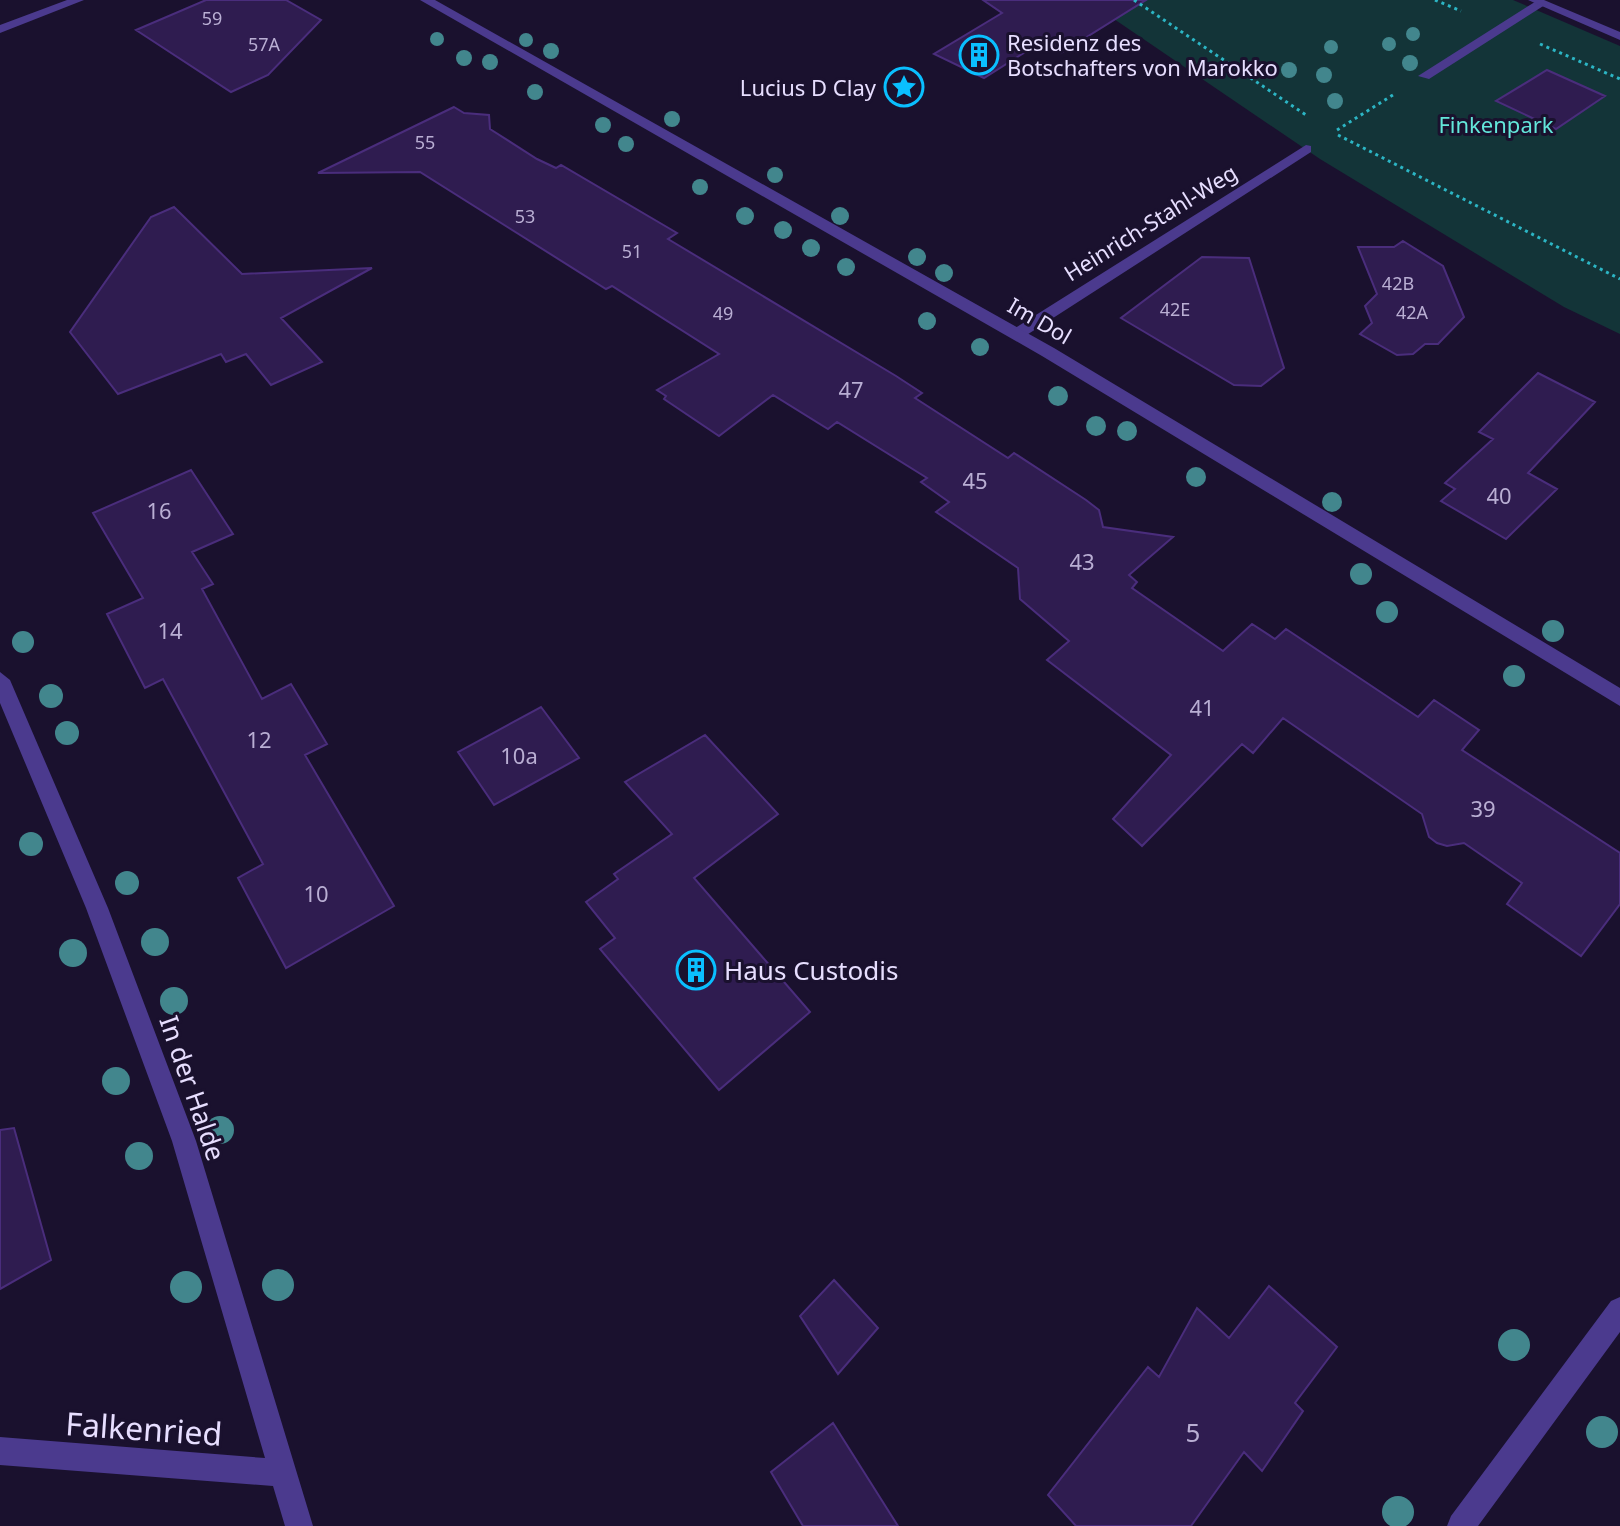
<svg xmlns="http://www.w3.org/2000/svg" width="1620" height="1526" viewBox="0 0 1620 1526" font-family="'Noto Sans',sans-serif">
<rect width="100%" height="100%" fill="#1a112e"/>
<!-- green -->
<path fill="#133438" d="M 1086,0 L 1513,0 L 1620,46 L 1620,334 L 1564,307 L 1320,159 Z"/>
<!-- building -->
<path fill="#2f1c50" stroke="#4a2d7c" stroke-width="2" d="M 206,0 L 286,0 L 321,20 L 268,75 L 231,92 L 136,30 Z
M 983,0 L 1146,0 L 1061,53 L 1043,41 L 984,78 L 934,54 L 1002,13 Z
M 1547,70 L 1605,96 L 1556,129 L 1496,101 Z
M 454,107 L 464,113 L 489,115 L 490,129 L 537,159 L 556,168 L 561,165 L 677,233 L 668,239 L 896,376 L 922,393 L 915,398 L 1008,458 L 1014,453 L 1086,500 L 1099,510 L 1103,527 L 1173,537 L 1129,575 L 1137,582 L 1132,588 L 1223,651 L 1252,624 L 1275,639 L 1286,629 L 1418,717 L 1434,700 L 1479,730 L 1462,750 L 1620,853 L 1620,904 L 1581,956 L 1507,904 L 1522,883 L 1464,843 L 1447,846 L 1437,843 L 1429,837 L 1422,814 L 1283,718 L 1253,753 L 1242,744 L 1142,846 L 1113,819 L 1171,755 L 1047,660 L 1069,641 L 1020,599 L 1018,568 L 936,512 L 949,502 L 921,482 L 927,478 L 837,422 L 828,429 L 773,395 L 719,436 L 664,399 L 666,396 L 657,390 L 719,354 L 612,286 L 606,289 L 420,172 L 318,173 Z
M 174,207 L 242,274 L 372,268 L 281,318 L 322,362 L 271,385 L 246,354 L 226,362 L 221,354 L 118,394 L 70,332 L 151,217 Z
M 1403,241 L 1443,266 L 1464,317 L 1438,344 L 1425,344 L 1413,354 L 1397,355 L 1360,334 L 1372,323 L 1365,306 L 1377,294 L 1358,247 L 1394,247 Z
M 1202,257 L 1249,258 L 1284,368 L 1261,386 L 1234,385 L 1121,318 Z
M 1538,373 L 1595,402 L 1528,473 L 1557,489 L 1506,539 L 1441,501 L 1455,489 L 1445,483 L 1493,439 L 1479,432 Z
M 191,470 L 233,534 L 192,552 L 213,584 L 202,589 L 262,699 L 291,684 L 327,744 L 305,755 L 394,906 L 286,968 L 238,878 L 263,864 L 163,679 L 145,688 L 107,614 L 143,598 L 93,513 Z
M 541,707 L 579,758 L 494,805 L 458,752 Z
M 705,735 L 778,814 L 694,878 L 810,1012 L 719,1090 L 600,949 L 615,938 L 586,902 L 618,879 L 614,874 L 672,834 L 625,782 Z
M 14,1128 L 51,1260 L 0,1289 L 0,1130 Z
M 834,1280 L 878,1328 L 838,1374 L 800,1316 Z
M 1269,1286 L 1337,1347 L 1295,1403 L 1303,1411 L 1262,1471 L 1244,1452 L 1191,1526 L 1076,1526 L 1048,1495 L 1148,1367 L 1159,1377 L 1197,1308 L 1229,1338 Z
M 833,1423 L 898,1526 L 803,1526 L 771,1472 Z"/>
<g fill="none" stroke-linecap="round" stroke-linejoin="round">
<!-- path -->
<path stroke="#2cb5c4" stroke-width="3" stroke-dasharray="3 4" stroke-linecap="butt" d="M 1134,0 L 1306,115
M 1435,0 L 1461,11
M 1540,44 L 1620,79
M 1337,130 L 1396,93
M 1338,135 L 1620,279"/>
<!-- service -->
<path fill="#4b3a8e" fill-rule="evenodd" d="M 1538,0 L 1548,3 L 1429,79 L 1418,76 Z
M 1306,145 L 1311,146 L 1311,152 L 1022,338 L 1012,338 L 1012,330 Z"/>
<!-- minor -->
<path fill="#4b3a8e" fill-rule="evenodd" d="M 67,0 L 84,0 L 0,33 L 0,25 Z
M 420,0 L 435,0 L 1054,348 L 1620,688 L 1620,706 L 1042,356 Z
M 1528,0 L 1544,0 L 1620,32 L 1620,40 Z
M 0,672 L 10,680 L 108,908 L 196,1141 L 313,1526 L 285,1526 L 273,1486 L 0,1465 L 0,1437 L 265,1458 L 172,1141 L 86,908 L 0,703 Z
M 1620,1297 L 1620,1332 L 1478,1526 L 1447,1526 L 1451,1516 L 1611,1301 Z"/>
</g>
<!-- trees -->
<g fill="#42868d">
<circle cx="1413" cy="34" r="7"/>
<circle cx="437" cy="39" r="7"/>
<circle cx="526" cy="40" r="7"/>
<circle cx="1389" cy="44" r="7"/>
<circle cx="1331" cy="47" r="7"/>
<circle cx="551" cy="51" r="8"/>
<circle cx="464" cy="58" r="8"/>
<circle cx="490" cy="62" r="8"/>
<circle cx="1410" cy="63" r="8"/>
<circle cx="1289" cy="70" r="8"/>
<circle cx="1324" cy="75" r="8"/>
<circle cx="535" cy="92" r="8"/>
<circle cx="1335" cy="101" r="8"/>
<circle cx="672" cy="119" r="8"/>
<circle cx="603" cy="125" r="8"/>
<circle cx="626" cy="144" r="8"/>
<circle cx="775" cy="175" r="8"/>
<circle cx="700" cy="187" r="8"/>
<circle cx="745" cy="216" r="9"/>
<circle cx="840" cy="216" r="9"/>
<circle cx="783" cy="230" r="9"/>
<circle cx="811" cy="248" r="9"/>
<circle cx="917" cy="257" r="9"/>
<circle cx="846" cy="267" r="9"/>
<circle cx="944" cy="273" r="9"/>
<circle cx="927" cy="321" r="9"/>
<circle cx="980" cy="347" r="9"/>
<circle cx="1058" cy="396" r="10"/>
<circle cx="1096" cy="426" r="10"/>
<circle cx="1127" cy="431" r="10"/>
<circle cx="1196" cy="477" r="10"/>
<circle cx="1332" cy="502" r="10"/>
<circle cx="1361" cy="574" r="11"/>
<circle cx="1387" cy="612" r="11"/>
<circle cx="1553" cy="631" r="11"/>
<circle cx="23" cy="642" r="11"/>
<circle cx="1514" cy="676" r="11"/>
<circle cx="51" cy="696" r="12"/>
<circle cx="67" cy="733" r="12"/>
<circle cx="31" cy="844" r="12"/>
<circle cx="127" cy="883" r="12"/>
<circle cx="155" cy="942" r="14"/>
<circle cx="73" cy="953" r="14"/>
<circle cx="174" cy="1001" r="14"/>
<circle cx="116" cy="1081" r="14"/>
<circle cx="220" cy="1130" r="14"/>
<circle cx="139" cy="1156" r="14"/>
<circle cx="278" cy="1285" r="16"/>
<circle cx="186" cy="1287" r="16"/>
<circle cx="1514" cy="1345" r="16"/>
<circle cx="1602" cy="1432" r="16"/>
<circle cx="1398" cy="1512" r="16"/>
</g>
<!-- icons -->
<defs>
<g id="building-ring" transform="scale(2)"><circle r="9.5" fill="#1a112e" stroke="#0abfff" stroke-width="1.5"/><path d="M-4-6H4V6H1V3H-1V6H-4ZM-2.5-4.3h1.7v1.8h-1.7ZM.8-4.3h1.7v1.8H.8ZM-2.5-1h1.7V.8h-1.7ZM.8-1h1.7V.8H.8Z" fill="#0abfff"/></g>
<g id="sight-ring" transform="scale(2)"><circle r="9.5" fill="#1a112e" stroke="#0abfff" stroke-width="1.5"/><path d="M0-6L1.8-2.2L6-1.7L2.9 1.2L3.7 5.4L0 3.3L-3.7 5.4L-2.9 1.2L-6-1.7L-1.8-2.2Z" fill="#0abfff"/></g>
</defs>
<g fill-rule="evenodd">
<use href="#building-ring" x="979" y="55"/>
<use href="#sight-ring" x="904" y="87"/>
<use href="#building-ring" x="696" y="970"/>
</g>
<g text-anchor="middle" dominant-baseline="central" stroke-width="6" stroke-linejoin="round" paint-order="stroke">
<!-- far-number labels -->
<g font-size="18" fill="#b9aed3">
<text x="212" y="18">59</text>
<text x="264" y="44">57A</text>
<text x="425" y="142">55</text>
<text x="525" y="216">53</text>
<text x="632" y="251">51</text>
<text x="1398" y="283">42B</text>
<text x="1175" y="309">42E</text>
<text x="1412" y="312">42A</text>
<text x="723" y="313">49</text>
</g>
<!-- far-poi labels -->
<g font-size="22" fill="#e7deff" stroke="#1a112e" text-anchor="start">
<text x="1007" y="42">Residenz des<tspan x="1007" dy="25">Botschafters von Marokko</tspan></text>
<text x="876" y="87" text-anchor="end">Lucius D Clay</text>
</g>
<!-- far-park labels -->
<g font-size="22" fill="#63e6da" stroke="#1a112e">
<text x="1496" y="124">Finkenpark</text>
</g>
<!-- far-street labels -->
<g font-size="22" fill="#e7deff" stroke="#1a112e">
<text transform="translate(1150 222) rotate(-32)">Heinrich-Stahl-Weg</text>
<text transform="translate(1040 320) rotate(30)">Im Dol</text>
</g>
<!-- number labels -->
<g font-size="22" fill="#b9aed3">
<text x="851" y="389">47</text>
<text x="975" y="480">45</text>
<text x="1499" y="495">40</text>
<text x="159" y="510">16</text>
<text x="1082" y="561">43</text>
<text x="170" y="630">14</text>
<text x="1202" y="707">41</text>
<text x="259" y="739">12</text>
<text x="519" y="755">10a</text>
<text x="1483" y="808">39</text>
<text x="316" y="893">10</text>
</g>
<!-- poi labels -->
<g font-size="26" fill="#e7deff" stroke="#1a112e" text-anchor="start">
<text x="724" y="970">Haus Custodis</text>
</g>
<!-- street labels -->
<g font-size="26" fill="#e7deff" stroke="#1a112e">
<text transform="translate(193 1088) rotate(71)">In der Halde</text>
</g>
<!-- near-number labels -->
<g font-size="26" fill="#b9aed3">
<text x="1193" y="1432">5</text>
</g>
<!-- near-street labels -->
<g font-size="32" fill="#e7deff" stroke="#1a112e">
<text transform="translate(144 1428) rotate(4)">Falkenried</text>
</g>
</g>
</svg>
